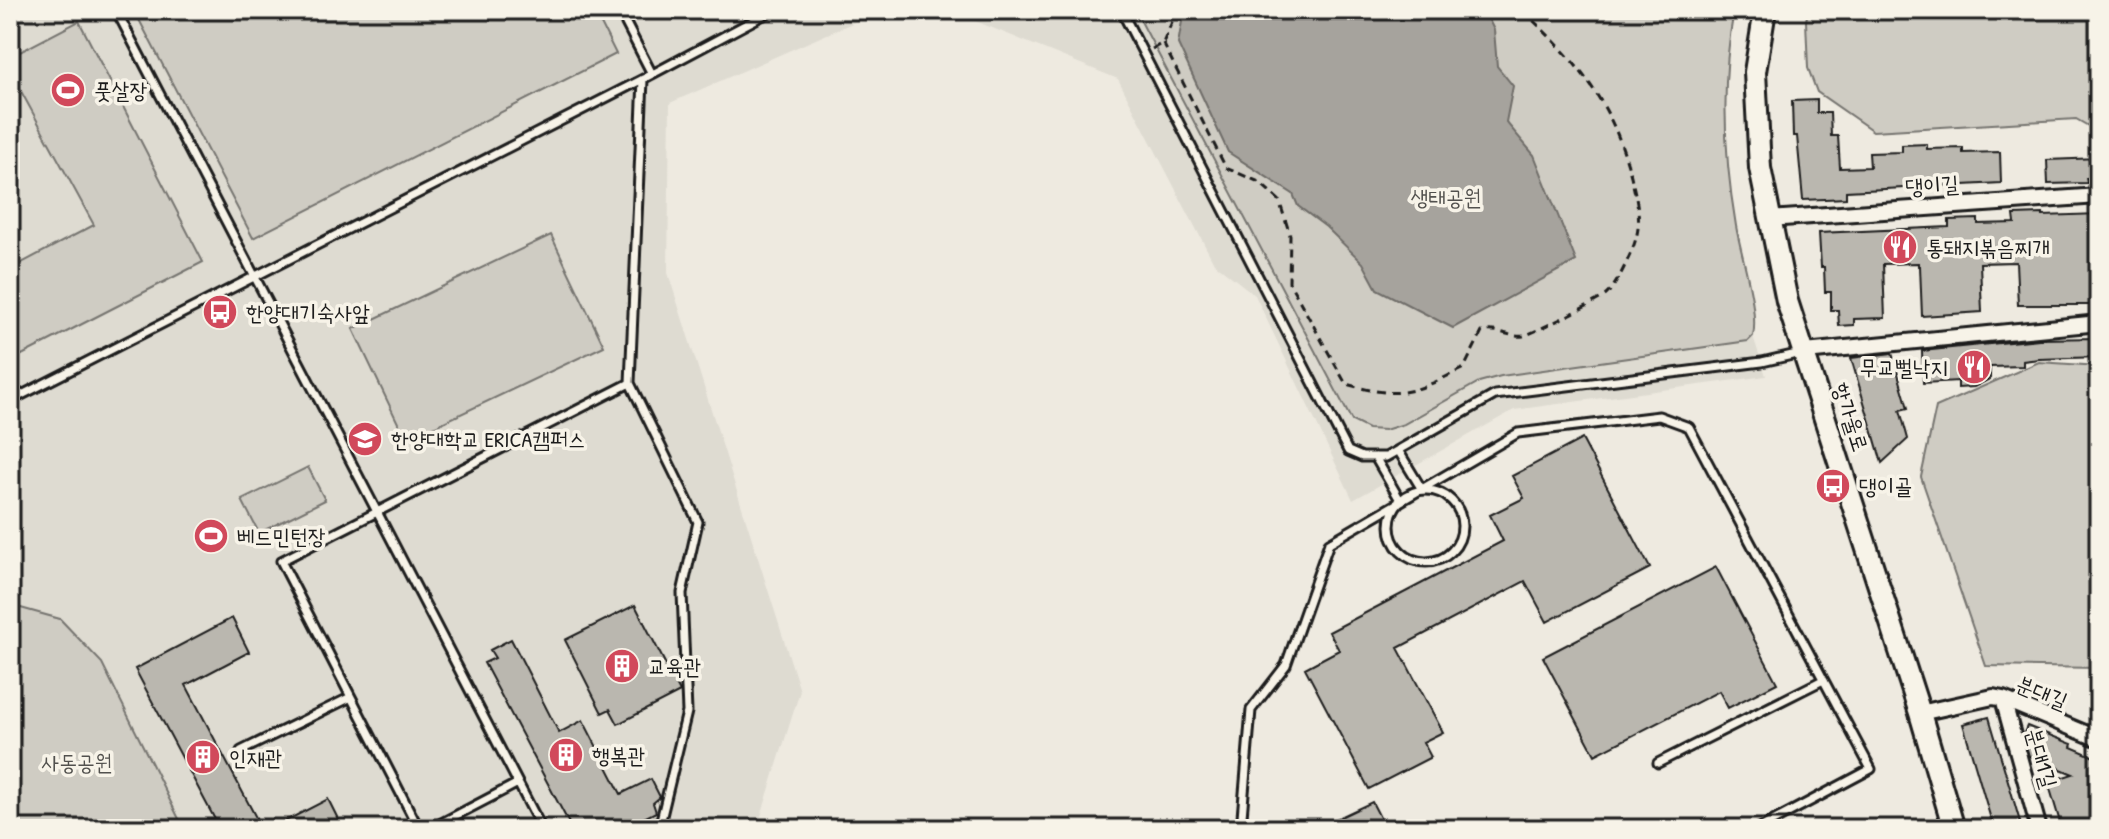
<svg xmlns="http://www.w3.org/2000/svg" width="2109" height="839" viewBox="0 0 2109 839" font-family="'Patrick Hand','Poor Story',sans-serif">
<rect width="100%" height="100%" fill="#eeeae0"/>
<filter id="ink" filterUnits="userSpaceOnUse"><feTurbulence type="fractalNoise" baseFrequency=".0125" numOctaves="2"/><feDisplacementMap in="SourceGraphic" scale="16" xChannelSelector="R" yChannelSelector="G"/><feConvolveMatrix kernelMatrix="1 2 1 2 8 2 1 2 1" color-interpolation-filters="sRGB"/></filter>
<g filter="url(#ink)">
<!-- built -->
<path fill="#dedbd1" d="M 10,10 L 882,10 L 670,103 L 668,273 L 800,691 L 757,829 L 184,829 L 102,663 L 60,619 L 10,605 Z
M 948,10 L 1734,10 L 1729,37 L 1726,100 L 1728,166 L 1736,225 L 1754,317 L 1753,336 L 1766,376 L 1514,410 L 1353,500 L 1255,295 L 1214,263 L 1118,79 Z"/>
<!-- green -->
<path fill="#cfccc3" stroke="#767470" stroke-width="2" d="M 134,10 L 594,10 L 616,54 L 253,238 Z
M 1135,10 L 1734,10 C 1721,81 1724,156 1736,226 C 1741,255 1759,310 1753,336 L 1748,341 L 1501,376 L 1479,382 L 1404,424 L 1385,430 L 1368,429 L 1352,421 Z
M 1808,10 L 2099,10 L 2099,132 L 2076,119 L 1873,131 L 1817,92 L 1808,68 L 1806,21 Z
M 79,21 L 203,262 L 10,361 L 10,269 L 94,225 L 10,71 L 10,57 Z
M 551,235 L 604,346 L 406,440 L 353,329 Z
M 2039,362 L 2099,366 L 2099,668 L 1986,666 L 1921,477 L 1936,407 Z
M 308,467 L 325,500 L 259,533 L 242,500 Z
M 10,605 L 60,619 L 102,663 L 184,829 L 10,829 Z"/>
<!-- water -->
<path fill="#a6a39d" stroke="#6f6d69" stroke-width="2" d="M 1184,10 L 1484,10 L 1494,30 L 1497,66 L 1513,86 L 1506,122 L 1534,155 L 1576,261 L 1453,328 L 1377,289 L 1363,263 L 1326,227 L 1298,206 L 1293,194 L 1228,152 L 1178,44 Z"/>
<!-- building -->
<path fill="#bab7af" stroke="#1c1c1c" stroke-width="2" d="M 1817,100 L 1817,113 L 1830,113 L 1831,136 L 1838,136 L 1840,168 L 1870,167 L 1869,153 L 1902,152 L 1902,145 L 1927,144 L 1927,149 L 1963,148 L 1963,153 L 2000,152 L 2001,183 L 1846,191 L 1846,198 L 1803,200 L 1797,136 L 1793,136 L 1792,101 Z
M 2099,158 L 2099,178 L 2086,178 L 2087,183 L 2048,184 L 2047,160 Z
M 2043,214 L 2043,216 L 2099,214 L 2099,305 L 2018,305 L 2016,262 L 1980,263 L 1982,312 L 1922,316 L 1920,266 L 1918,266 L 1918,263 L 1883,264 L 1885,318 L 1854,319 L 1854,325 L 1839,326 L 1838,310 L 1831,310 L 1831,292 L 1825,292 L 1824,267 L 1821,267 L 1819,233 L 1949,227 L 1949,220 L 1978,219 L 1978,224 L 2015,223 L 2014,215 Z
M 2098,338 L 2099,357 L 2039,359 L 2023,361 L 2023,366 L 1990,367 L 1990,379 L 1974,387 L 1958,388 L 1958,381 L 1923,383 L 1922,351 L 2039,339 Z
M 1892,353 L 1908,408 L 1900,410 L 1908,439 L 1882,463 L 1851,358 Z
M 1582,439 L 1650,568 L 1547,622 L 1525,581 L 1398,648 L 1443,732 L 1423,742 L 1431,757 L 1369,789 L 1305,668 L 1339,650 L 1329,632 L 1503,541 L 1490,515 L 1524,498 L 1512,476 Z
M 1716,567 L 1777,683 L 1728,708 L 1719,691 L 1595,755 L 1543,657 Z
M 635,605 L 680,692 L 618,724 L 610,709 L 602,713 L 565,640 Z
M 232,618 L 249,652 L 186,685 L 262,829 L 220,829 L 135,669 Z
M 511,639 L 559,733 L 583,720 L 621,794 L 651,779 L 660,797 L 653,803 L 656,812 L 622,829 L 572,829 L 484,663 L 495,658 L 490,650 Z
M 1989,717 L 2011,791 L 2022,829 L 1995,829 L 1990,816 L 1963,724 Z
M 2027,726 L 2072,744 L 2071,747 L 2099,759 L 2099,829 L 2062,829 L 2048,782 L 2073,774 L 2029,756 L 2023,735 Z
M 328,799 L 343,829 L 270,829 Z
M 1372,802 L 1386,829 L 1315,829 Z"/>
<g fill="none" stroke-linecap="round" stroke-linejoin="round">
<!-- service casing -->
<g stroke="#1c1c1c" stroke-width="13">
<path id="service" d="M 116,10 L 542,829
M 619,10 L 652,74
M 1121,10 L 1348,451 L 1362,457 L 1386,457 L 1495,395 L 1762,362 L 1801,353
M 643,79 L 630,383 L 698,522 L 682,593 L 687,712 L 661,820 L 644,829
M 10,401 L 643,79 L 773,10
M 1398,450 L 1421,488
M 1375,457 L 1400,500
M1390 526a36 36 0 1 1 72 0a36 36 0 1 1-72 0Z
M 241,751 L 349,698
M 1658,763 L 1823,680
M 419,829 L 281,561 L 630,383
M 430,829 L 518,783
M 1241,829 L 1251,710 L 1286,665 L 1329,543 L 1518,433 L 1659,416 L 1689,427 L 1871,769 L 1758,829"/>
</g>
<!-- minor casing -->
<g stroke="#1c1c1c" stroke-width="20">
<path id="minor" d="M 1768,219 L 2099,196
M 1805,352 L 2099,323
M 2003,699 L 2039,829
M 1920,713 L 1993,697 L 2003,699 L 2099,739"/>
</g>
<!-- secondary casing -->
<g stroke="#1c1c1c" stroke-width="26">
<path id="secondary" d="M 1765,10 L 1755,72 L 1760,168 L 1787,301 L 1920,713 L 1954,829"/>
</g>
<!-- path -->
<path stroke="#1c1c1c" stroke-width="3" stroke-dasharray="8 6" stroke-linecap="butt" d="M 1163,43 L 1226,168 L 1259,182 L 1279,200 L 1290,235 L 1289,282 L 1346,384 C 1403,400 1413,393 1464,368 L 1482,332 C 1497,327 1509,338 1523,336 C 1531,334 1599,301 1606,295 C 1615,287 1623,270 1628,259 C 1644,226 1639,211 1631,176 C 1612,102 1577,61 1522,10
M 1152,49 L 1163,43 L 1177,10"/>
<!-- service -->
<use href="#service" stroke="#f7f3e8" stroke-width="7"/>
<!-- minor -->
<use href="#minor" stroke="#f7f3e8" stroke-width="14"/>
<!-- secondary -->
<use href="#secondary" stroke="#f7f3e8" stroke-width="20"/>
</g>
</g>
<!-- icons -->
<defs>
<g id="stadium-disc" transform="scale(1.8)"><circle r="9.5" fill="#d1495b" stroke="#f7f3e8"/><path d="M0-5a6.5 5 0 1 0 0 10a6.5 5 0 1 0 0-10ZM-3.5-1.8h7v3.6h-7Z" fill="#fff"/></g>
<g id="restaurant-disc" transform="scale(1.8)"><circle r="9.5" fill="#d1495b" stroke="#f7f3e8"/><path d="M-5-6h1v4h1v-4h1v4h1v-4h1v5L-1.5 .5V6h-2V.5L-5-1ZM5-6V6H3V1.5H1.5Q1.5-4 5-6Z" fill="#fff"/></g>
<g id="bus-disc" transform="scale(1.8)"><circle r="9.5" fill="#d1495b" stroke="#f7f3e8"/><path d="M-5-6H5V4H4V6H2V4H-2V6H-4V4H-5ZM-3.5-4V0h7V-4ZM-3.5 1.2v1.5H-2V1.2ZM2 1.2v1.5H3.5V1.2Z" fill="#fff"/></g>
<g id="university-disc" transform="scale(1.8)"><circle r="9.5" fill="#d1495b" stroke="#f7f3e8"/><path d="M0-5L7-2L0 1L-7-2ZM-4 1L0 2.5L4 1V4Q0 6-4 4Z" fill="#fff"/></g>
<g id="building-disc" transform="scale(1.8)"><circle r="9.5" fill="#d1495b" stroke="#f7f3e8"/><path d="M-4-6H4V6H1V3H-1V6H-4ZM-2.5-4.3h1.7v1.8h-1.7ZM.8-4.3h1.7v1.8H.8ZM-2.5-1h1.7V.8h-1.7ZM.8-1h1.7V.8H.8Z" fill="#fff"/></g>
</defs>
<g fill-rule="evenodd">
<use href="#stadium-disc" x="68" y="90"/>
<use href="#restaurant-disc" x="1900" y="247"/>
<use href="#bus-disc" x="220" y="312"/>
<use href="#restaurant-disc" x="1974" y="367"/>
<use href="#university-disc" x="365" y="439"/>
<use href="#bus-disc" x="1833" y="486"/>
<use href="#stadium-disc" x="211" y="536"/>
<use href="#building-disc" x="622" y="666"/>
<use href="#building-disc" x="566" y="755"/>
<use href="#building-disc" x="203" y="757"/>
</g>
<g text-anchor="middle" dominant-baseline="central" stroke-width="7" stroke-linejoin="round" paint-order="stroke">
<!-- poi labels -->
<g font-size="22" fill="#1c1c1c" stroke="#f7f3e8" text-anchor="start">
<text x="94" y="90">풋살장</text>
<text x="1926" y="247">통돼지볶음찌개</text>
<text x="246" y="312">한양대기숙사앞</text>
<text x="1948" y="367" text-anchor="end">무교뻘낙지</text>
<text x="391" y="439">한양대학교 ERICA캠퍼스</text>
<text x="1859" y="486">댕이골</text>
<text x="237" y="536">베드민턴장</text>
<text x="648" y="666">교육관</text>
<text x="592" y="755">행복관</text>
<text x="229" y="757">인재관</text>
</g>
<!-- street labels -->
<g font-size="22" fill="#1c1c1c" stroke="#f7f3e8">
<text transform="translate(1932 185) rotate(-4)">댕이길</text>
<text transform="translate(1851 417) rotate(72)">항가울로</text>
<text transform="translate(2042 692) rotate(22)">분대길</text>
<text transform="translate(2042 758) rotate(74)">분대1길</text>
</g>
<!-- park labels -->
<g font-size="22" fill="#52514e" stroke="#f7f3e8">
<text x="1446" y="197">생태공원</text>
<text x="77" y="762">사동공원</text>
</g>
</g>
<!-- margin -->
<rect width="2109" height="839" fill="none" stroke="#f7f3e8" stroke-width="40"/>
<rect x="20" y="20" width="2069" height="799" fill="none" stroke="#1c1c1c" stroke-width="3" filter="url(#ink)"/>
</svg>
